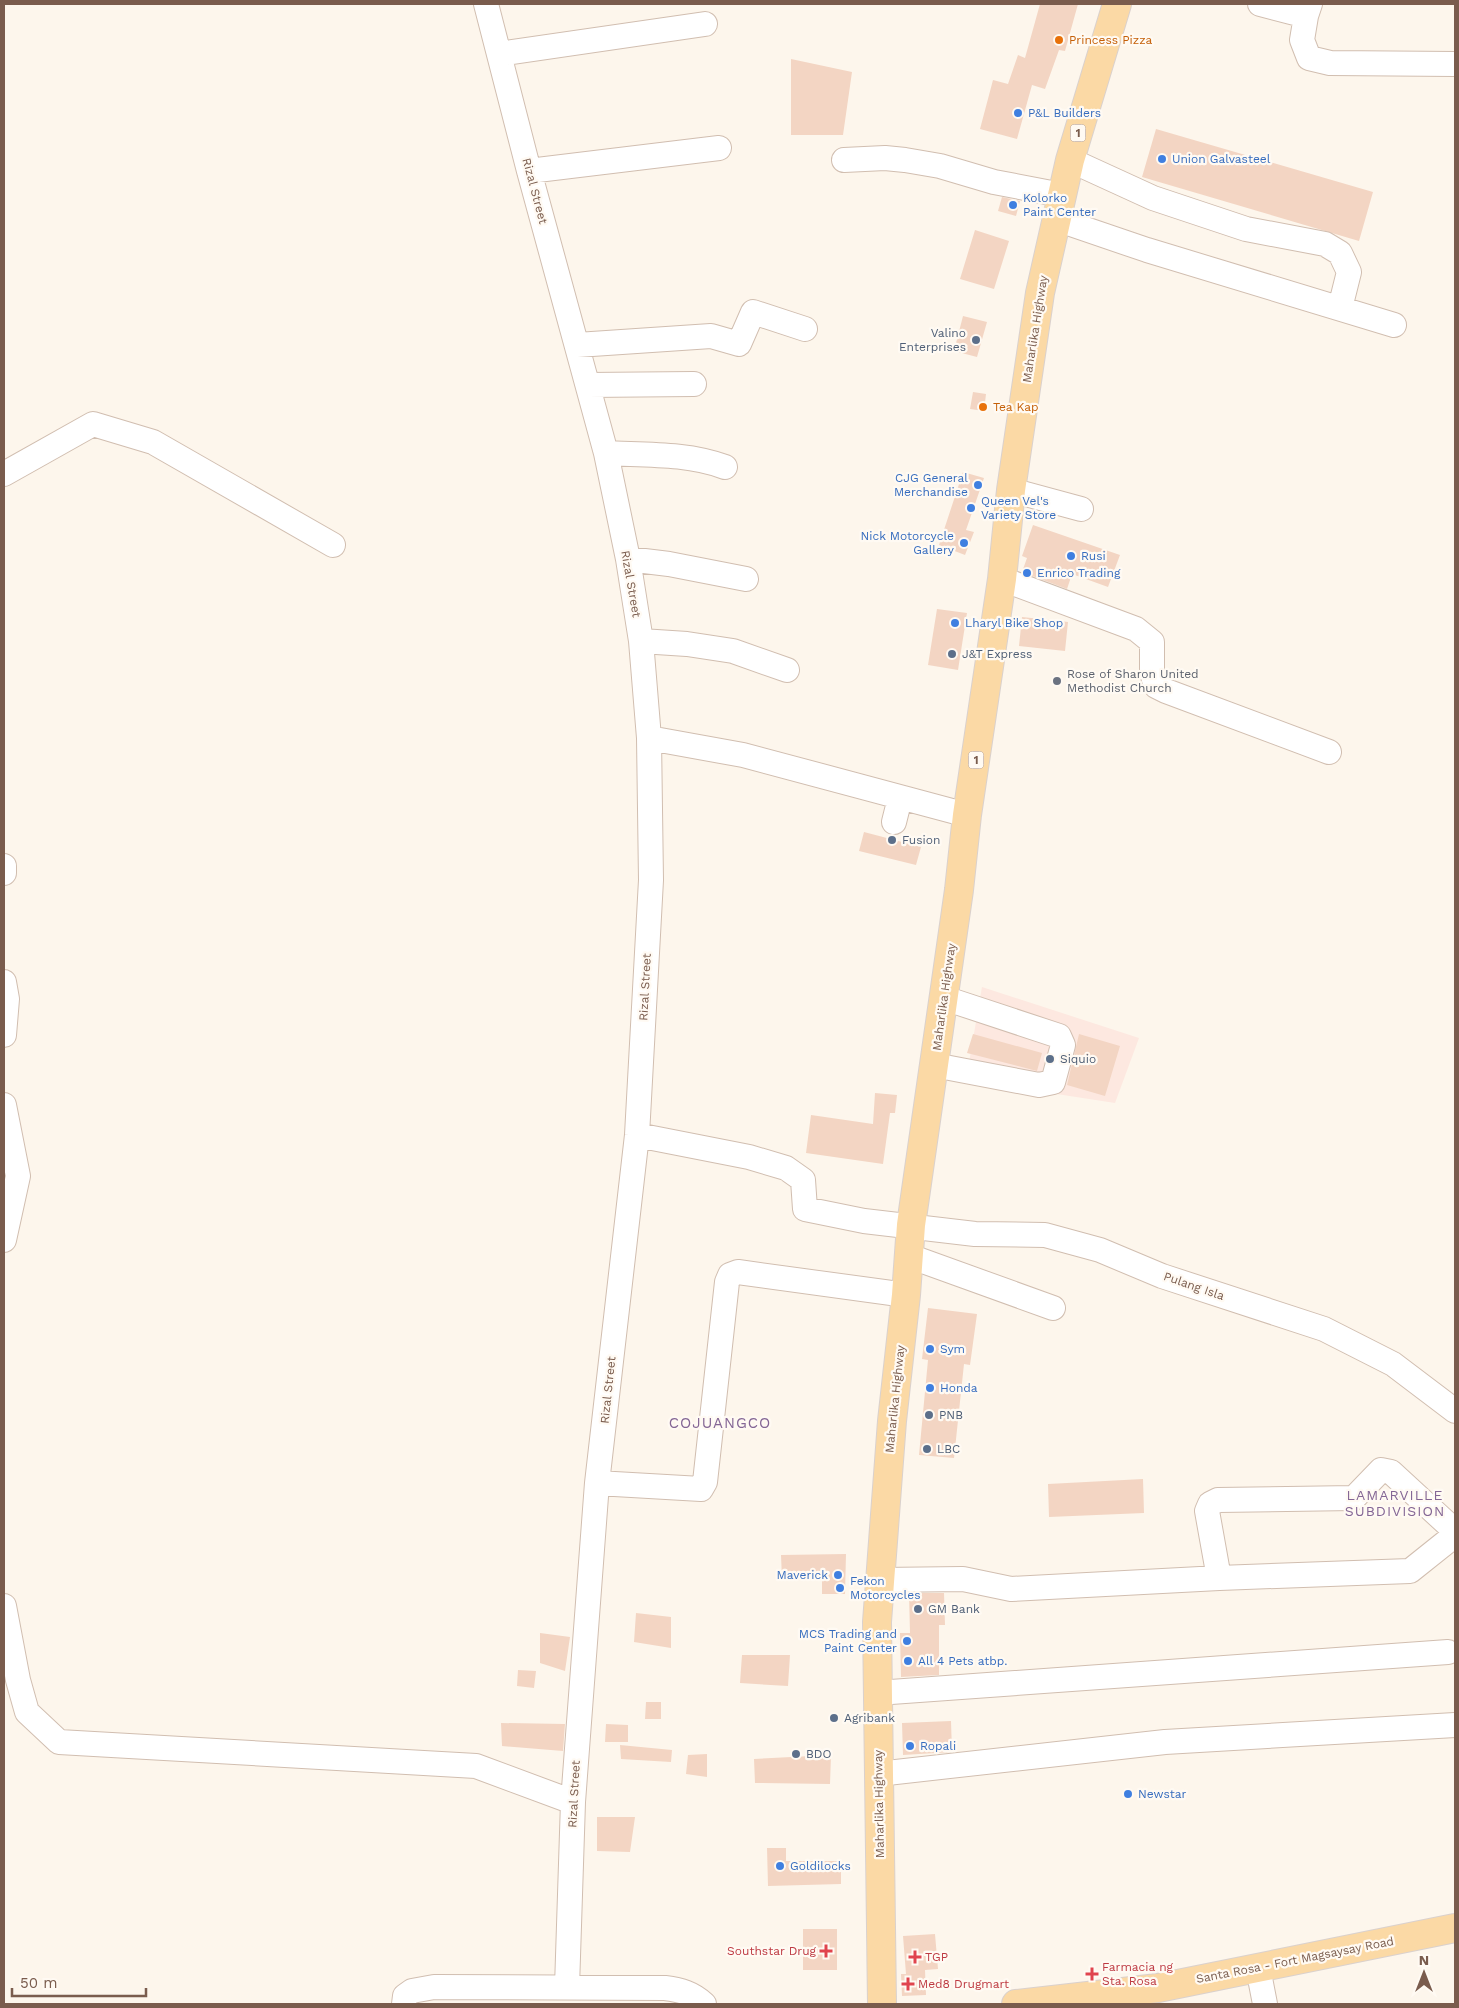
<svg xmlns="http://www.w3.org/2000/svg" width="1459" height="2008" viewBox="0 0 1459 2008" font-family="'Work Sans',sans-serif">
<rect width="100%" height="100%" fill="#fdf6ec"/>
<!-- commercial -->
<path fill="#fde8e0" d="M 982,987 L 1139,1038 L 1115,1103 L 966,1080 Z"/>
<!-- building -->
<path fill="#f3d5c3" d="M 1040,4 L 1078,4 L 1065,51 L 1059,50 L 1045,89 L 1032,85 L 1017,139 L 980,129 L 993,80 L 1008,84 L 1018,55 L 1025,58 Z
M 791,59 L 852,72 L 843,135 L 791,135 Z
M 1156,129 L 1373,192 L 1359,241 L 1142,177 Z
M 1002,197 L 1020,201 L 1016,216 L 998,211 Z
M 975,230 L 1009,241 L 994,289 L 960,279 Z
M 963,316 L 987,322 L 977,357 L 954,351 Z
M 973,392 L 986,394 L 984,411 L 970,409 Z
M 963,472 L 984,478 L 966,530 L 974,532 L 965,555 L 939,545 Z
M 1033,525 L 1120,555 L 1108,587 L 1072,574 L 1067,589 L 1022,572 L 1027,558 L 1022,556 Z
M 937,609 L 967,613 L 958,670 L 928,665 Z
M 1022,617 L 1068,622 L 1065,651 L 1019,646 Z
M 864,832 L 921,847 L 916,865 L 859,851 Z
M 973,1034 L 1042,1053 L 1037,1071 L 967,1053 Z
M 1079,1034 L 1120,1046 L 1105,1096 L 1067,1085 Z
M 875,1093 L 897,1095 L 895,1113 L 890,1113 L 883,1164 L 806,1153 L 811,1115 L 873,1124 Z
M 928,1308 L 977,1314 L 970,1365 L 964,1364 L 954,1458 L 919,1455 L 928,1360 L 922,1359 Z
M 1143,1479 L 1144,1513 L 1049,1517 L 1048,1484 Z
M 846,1554 L 845,1594 L 822,1594 L 822,1578 L 782,1579 L 781,1555 Z
M 909,1593 L 944,1593 L 945,1625 L 939,1625 L 939,1675 L 901,1677 L 900,1633 L 910,1633 Z
M 636,1613 L 671,1617 L 671,1648 L 634,1642 Z
M 540,1633 L 570,1637 L 565,1671 L 540,1663 Z
M 742,1655 L 790,1655 L 788,1686 L 740,1683 Z
M 518,1670 L 536,1671 L 534,1688 L 517,1686 Z
M 646,1702 L 661,1702 L 661,1719 L 645,1719 Z
M 951,1721 L 952,1752 L 903,1755 L 902,1723 Z
M 501,1723 L 565,1724 L 563,1751 L 502,1746 Z
M 606,1724 L 628,1725 L 628,1742 L 605,1742 Z
M 620,1745 L 672,1750 L 671,1762 L 621,1759 Z
M 707,1754 L 707,1777 L 686,1774 L 688,1755 Z
M 831,1755 L 830,1784 L 755,1783 L 754,1759 Z
M 597,1817 L 635,1817 L 630,1852 L 597,1851 Z
M 767,1848 L 786,1848 L 786,1861 L 841,1861 L 841,1884 L 768,1886 Z
M 803,1929 L 837,1929 L 837,1970 L 803,1970 Z
M 935,1934 L 938,1969 L 925,1970 L 926,1995 L 902,1996 L 901,1974 L 906,1974 L 903,1936 Z"/>
<g fill="none" stroke-linecap="round" stroke-linejoin="round">
<!-- minor casing -->
<g stroke="#d1beb0" stroke-width="26">
<path id="minor" d="M 486,4 L 529,171 L 606,453 L 628,559 L 641,641 L 649,738 L 651,880 L 637,1135 L 597,1483 L 573,1802 L 567,1987
M 1260,4 L 1306,16 L 1310,4
M 1306,16 L 1302,40 L 1309,58 L 1330,63 L 1455,64
M 499,54 L 705,24
M 844,160 L 885,158 L 905,160 L 940,166 L 994,182 L 1062,195
M 1070,160 L 1153,198 L 1246,229 L 1325,244 L 1340,253 L 1349,272 L 1340,308
M 529,171 L 719,148
M 1056,219 L 1147,250 L 1394,325
M 577,345 L 711,336 L 739,344 L 753,312 L 805,329
M 588,385 L 694,384
M 606,453 C 645,455 688,453 725,467
M 4,474 L 93,424 L 153,442 L 333,545
M 1011,490 L 1081,509
M 628,559 L 669,564 L 746,579
M 1002,579 L 1136,629 L 1152,642 L 1152,673 L 1156,686 L 1166,691 L 1329,752
M 641,641 L 687,644 L 733,651 L 787,670
M 649,738 L 743,755 L 967,815
M 894,822 L 900,798
M 4,866 L 4,873
M 4,982 L 7,999 L 4,1035
M 934,1065 L 1039,1085 L 1053,1082 L 1063,1045 L 1059,1036 L 944,998
M 4,1105 L 18,1176 L 4,1240
M 637,1135 L 749,1157 L 786,1168 L 803,1180 L 805,1209 L 864,1221 L 975,1234 L 1045,1235 L 1100,1250 L 1162,1276 L 1324,1329 L 1393,1364 L 1455,1411
M 909,1256 L 1053,1308
M 597,1483 L 701,1489 L 705,1482 L 727,1282 L 730,1275 L 738,1272 L 906,1295
M 1219,1578 L 1207,1511 L 1210,1504 L 1218,1500 L 1354,1498 L 1381,1470 L 1391,1472 L 1455,1531
M 881,1580 L 963,1579 L 1011,1589 L 1219,1578 L 1410,1571 L 1455,1535
M 4,1606 L 18,1680 L 27,1712 L 59,1742 L 476,1766 L 573,1802
M 877,1693 L 1448,1652
M 878,1774 L 1165,1742 L 1455,1725
M 1258,1968 L 1265,2004
M 404,2004 L 405,1996 L 412,1991 L 434,1987 L 665,1988 C 681,1990 692,1993 704,2004"/>
</g>
<!-- major casing -->
<g stroke="#dad1cd" stroke-width="30">
<path id="major" d="M 882,2004 L 877,1622 L 892,1421 L 906,1295 L 911,1225 L 959,890 L 967,815 L 1002,579 L 1011,490 L 1040,293 L 1070,160 L 1117,4
M 1016,2004 L 1158,1988 L 1455,1928"/>
</g>
<!-- minor -->
<use href="#minor" stroke="#fff" stroke-width="24"/>
<!-- major -->
<use href="#major" stroke="#fbd9a5" stroke-width="28"/>
</g>
<!-- markers -->
<g fill="#e8710a" stroke="#fffaf3" stroke-width="2">
<circle cx="1059" cy="40" r="5"/>
<circle cx="983" cy="407" r="5"/>
</g>
<g fill="#3f7fe0" stroke="#fffaf3" stroke-width="2">
<circle cx="1018" cy="113" r="5"/>
<circle cx="1162" cy="159" r="5"/>
<circle cx="1013" cy="205" r="5"/>
<circle cx="978" cy="485" r="5"/>
<circle cx="971" cy="508" r="5"/>
<circle cx="964" cy="543" r="5"/>
<circle cx="1071" cy="556" r="5"/>
<circle cx="1027" cy="573" r="5"/>
<circle cx="955" cy="623" r="5"/>
<circle cx="930" cy="1349" r="5"/>
<circle cx="930" cy="1388" r="5"/>
<circle cx="838" cy="1575" r="5"/>
<circle cx="840" cy="1588" r="5"/>
<circle cx="907" cy="1641" r="5"/>
<circle cx="908" cy="1661" r="5"/>
<circle cx="910" cy="1746" r="5"/>
<circle cx="1128" cy="1794" r="5"/>
<circle cx="780" cy="1866" r="5"/>
</g>
<g fill="#5c6f8a" stroke="#fffaf3" stroke-width="2">
<circle cx="976" cy="340" r="5"/>
<circle cx="952" cy="654" r="5"/>
<circle cx="892" cy="840" r="5"/>
<circle cx="1050" cy="1059" r="5"/>
<circle cx="929" cy="1415" r="5"/>
<circle cx="927" cy="1449" r="5"/>
<circle cx="918" cy="1609" r="5"/>
<circle cx="834" cy="1718" r="5"/>
<circle cx="796" cy="1754" r="5"/>
</g>
<circle fill="#6b7280" stroke="#fffaf3" stroke-width="2" cx="1057" cy="681" r="5"/>
<g fill="#e0444e" stroke="#fffaf3" stroke-width="2">
<path d="M823.5 1943.5h5v5h5v5h-5v5h-5v-5h-5v-5h5z"/>
<path d="M912.5 1949.5h5v5h5v5h-5v5h-5v-5h-5v-5h5z"/>
<path d="M1089.5 1966.5h5v5h5v5h-5v5h-5v-5h-5v-5h5z"/>
<path d="M905.5 1976.5h5v5h5v5h-5v5h-5v-5h-5v-5h5z"/>
</g>
<g text-anchor="middle" dominant-baseline="central" stroke-width="4.5" stroke-linejoin="round" paint-order="stroke">
<!-- shield labels -->
<g fill="#fffaf3" stroke="#a28b7f" stroke-width="1">
<rect x="1070.5" y="124.5" width="15" height="17" rx="4"/>
<rect x="968.5" y="751.5" width="15" height="17" rx="4"/>
</g>
<g font-size="11" font-weight="bold" fill="#7a5c4d">
<text x="1078" y="133">1</text>
<text x="976" y="760">1</text>
</g>
<!-- food labels -->
<g font-size="12" fill="#c56008" stroke="#fffaf3" text-anchor="start">
<text x="1069" y="40">Princess Pizza</text>
<text x="993" y="407">Tea Kap</text>
</g>
<!-- shop labels -->
<g font-size="12" fill="#366cbe" stroke="#fffaf3" text-anchor="start">
<text x="1028" y="113">P&amp;L Builders</text>
<text x="1172" y="159">Union Galvasteel</text>
<text x="1023" y="198">Kolorko<tspan x="1023" dy="14">Paint Center</tspan></text>
<text x="968" y="478" text-anchor="end">CJG General<tspan x="968" dy="14">Merchandise</tspan></text>
<text x="981" y="501">Queen Vel's<tspan x="981" dy="14">Variety Store</tspan></text>
<text x="954" y="536" text-anchor="end">Nick Motorcycle<tspan x="954" dy="14">Gallery</tspan></text>
<text x="1081" y="556">Rusi</text>
<text x="1037" y="573">Enrico Trading</text>
<text x="965" y="623">Lharyl Bike Shop</text>
<text x="940" y="1349">Sym</text>
<text x="940" y="1388">Honda</text>
<text x="828" y="1575" text-anchor="end">Maverick</text>
<text x="850" y="1581">Fekon<tspan x="850" dy="14">Motorcycles</tspan></text>
<text x="897" y="1634" text-anchor="end">MCS Trading and<tspan x="897" dy="14">Paint Center</tspan></text>
<text x="918" y="1661">All 4 Pets atbp.</text>
<text x="920" y="1746">Ropali</text>
<text x="1138" y="1794">Newstar</text>
<text x="790" y="1866">Goldilocks</text>
</g>
<!-- street labels -->
<g font-size="12" fill="#7a5c4d" stroke="#fffaf3">
<text transform="translate(535 191) rotate(75)">Rizal Street</text>
<text transform="translate(1035 329) rotate(-81)">Maharlika Highway</text>
<text transform="translate(631 584) rotate(80)">Rizal Street</text>
<text transform="translate(645 987) rotate(-87)">Rizal Street</text>
<text transform="translate(944 997) rotate(-82)">Maharlika Highway</text>
<text transform="translate(1194 1286) rotate(19)">Pulang Isla</text>
<text transform="translate(608 1390) rotate(-84)">Rizal Street</text>
<text transform="translate(895 1399) rotate(-84)">Maharlika Highway</text>
<text transform="translate(574 1794) rotate(-87)">Rizal Street</text>
<text transform="translate(879 1804) rotate(-91)">Maharlika Highway</text>
<text transform="translate(1295 1960) rotate(-11)">Santa Rosa - Fort Magsaysay Road</text>
</g>
<!-- service labels -->
<g font-size="12" fill="#4e5e75" stroke="#fffaf3" text-anchor="start">
<text x="966" y="333" text-anchor="end">Valino<tspan x="966" dy="14">Enterprises</tspan></text>
<text x="962" y="654">J&amp;T Express</text>
<text x="902" y="840">Fusion</text>
<text x="1060" y="1059">Siquio</text>
<text x="939" y="1415">PNB</text>
<text x="937" y="1449">LBC</text>
<text x="928" y="1609">GM Bank</text>
<text x="844" y="1718">Agribank</text>
<text x="806" y="1754">BDO</text>
</g>
<!-- worship labels -->
<g font-size="12" fill="#5b616d" stroke="#fffaf3" text-anchor="start">
<text x="1067" y="674">Rose of Sharon United<tspan x="1067" dy="14">Methodist Church</tspan></text>
</g>
<!-- health labels -->
<g font-size="12" fill="#be3a42" stroke="#fffaf3" text-anchor="start">
<text x="816" y="1951" text-anchor="end">Southstar Drug</text>
<text x="925" y="1957">TGP</text>
<text x="1102" y="1967">Farmacia ng<tspan x="1102" dy="14">Sta. Rosa</tspan></text>
<text x="918" y="1984">Med8 Drugmart</text>
</g>
<!-- neighbourhood labels -->
<g font-size="14" letter-spacing="1" fill="#846695" stroke="#fffaf3">
<text x="1395" y="1495">LAMARVILLE<tspan x="1395" dy="16">SUBDIVISION</tspan></text>
</g>
<!-- quarter labels -->
<g font-size="15" letter-spacing="1" fill="#846695" stroke="#fffaf3">
<text x="720" y="1423">COJUANGCO</text>
</g>
</g>
<!-- border -->
<rect width="1459" height="2008" fill="none" stroke="#7a5c4d" stroke-width="10"/>
<!-- north arrow -->
<g transform="translate(1424 1973)" stroke="#fffaf3" stroke-width="4" paint-order="stroke">
<path d="M0-4L9 19L0 12L-9 19Z" fill="#7a5c4d"/>
<text y="-8" font-size="14" font-weight="bold" text-anchor="middle" fill="#7a5c4d">N</text>
</g>
<!-- scale -->
<path d="M12 1988v8h134v-8" fill="none" stroke="#7a5c4d" stroke-width="2.5"/>
<text x="20" y="1988" font-size="15" fill="#7a5c4d" stroke="#fffaf3" stroke-width="4" paint-order="stroke">50 m</text>
</svg>
